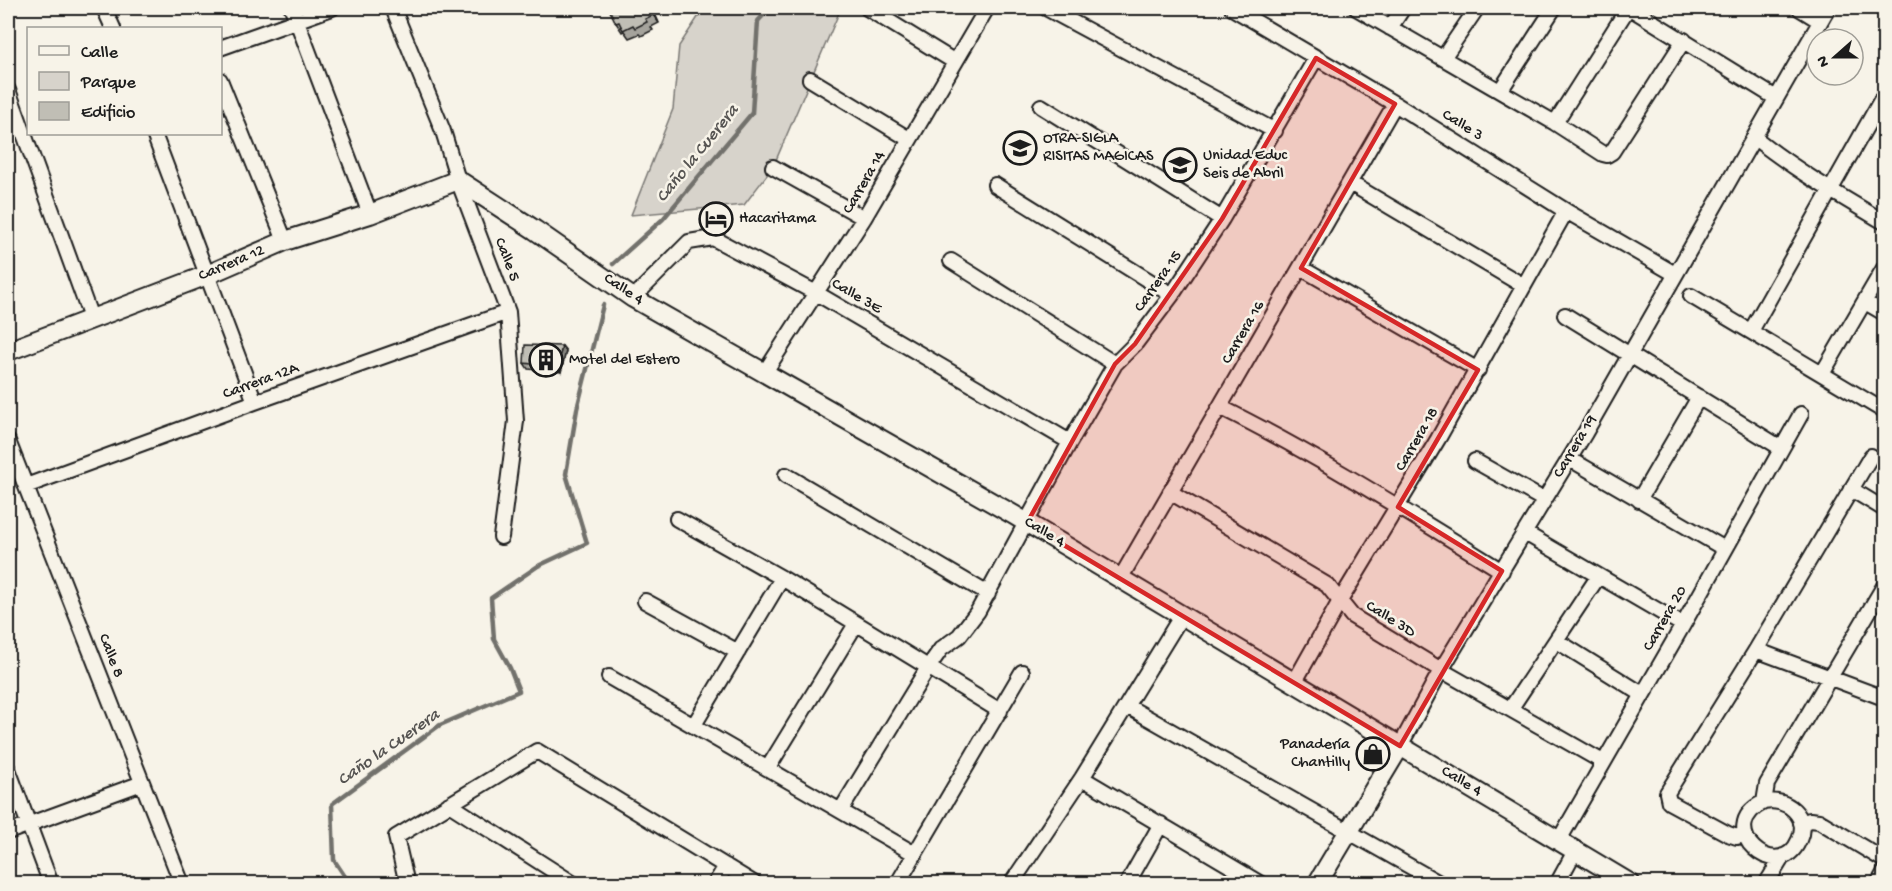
<svg xmlns="http://www.w3.org/2000/svg" width="1892" height="891" viewBox="0 0 1892 891" font-family="'Gochi Hand',sans-serif">
<rect width="100%" height="100%" fill="#f7f3e8"/>
<filter id="ink" filterUnits="userSpaceOnUse"><feTurbulence type="fractalNoise" baseFrequency=".0167" numOctaves="2"/><feDisplacementMap in="SourceGraphic" scale="12" xChannelSelector="R" yChannelSelector="G"/><feConvolveMatrix kernelMatrix="1 2 1 2 8 2 1 2 1" color-interpolation-filters="sRGB"/></filter>
<g filter="url(#ink)">
<!-- green -->
<path fill="#d7d3cb" stroke="#7a7874" stroke-width="1.5" d="M 704,8 L 841,8 L 773,167 L 744,205 L 631,215 L 673,109 L 679,46 Z"/>
<g fill="none" stroke-linecap="round" stroke-linejoin="round">
<!-- stream -->
<path stroke="#72716c" stroke-width="4.5" d="M 613,264 L 663,219 L 752,113 L 758,21 L 770,8
M 350,884 L 334,860 L 332,804 L 440,725 L 519,691 L 510,668 L 494,639 L 491,598 L 538,566 L 587,543 L 566,474 L 577,409 L 603,305"/>
<!-- street casing -->
<g stroke="#1c1c1c" stroke-width="18">
<path id="street" d="M 104,8 L 113,28
M 292,8 L 370,214
M 393,8 L 443,131 L 458,180 L 508,312 L 516,421 L 501,537
M 867,8 L 955,62
M 1046,8 L 1275,131
M 1232,8 L 1395,104 L 1566,211 L 1675,274
M 1356,8 L 1555,123 L 1603,154 L 1607,155 L 1612,152 L 1684,40
M 1630,8 L 1776,98
M 1799,8 L 1820,21
M 1390,28 L 1403,8
M 220,48 L 332,8
M 1443,58 L 1477,8
M 810,79 L 909,139
M 220,80 L 285,241
M 8,90 L 91,318
M 1500,91 L 1554,8
M 1041,106 L 1222,219
M 1555,123 L 1628,8
M 154,134 L 255,402
M 1755,138 C 1795,170 1840,196 1884,222
M 773,167 L 864,218
M 1350,183 L 1524,286
M 995,185 L 1172,295
M 951,261 L 1115,364
M 1301,268 L 1478,370
M 1691,296 L 1884,411
M 633,298 L 689,242 L 713,238 L 816,293 L 1070,442
M 1865,302 L 1884,313
M 1565,315 L 1781,448
M 1751,331 L 1884,95
M 765,372 L 864,218 L 987,8
M 1822,374 L 1884,268
M 1220,407 C 1317,455 1410,514 1502,571
M 8,441 L 182,884
M 1570,459 L 1725,549
M 1475,461 L 1544,500
M 786,475 L 988,594
M 26,486 L 255,402 L 508,312
M 1851,489 L 1884,509
M 1170,492 L 1327,585 L 1352,616 L 1441,670 L 1603,762
M 1639,500 L 1699,397
M 677,519 L 782,578 L 1000,711
M 1525,533 L 1683,625
M 1120,579 L 1395,104
M 645,601 L 738,652
M 1557,641 L 1642,694
M 1756,650 L 1884,698
M 609,677 L 915,854
M 1294,683 L 1340,601 L 1438,439 L 1566,211
M 1127,706 L 1441,884
M 1511,708 L 1598,577
M 694,725 L 782,578
M 1400,746 L 1441,670 L 1585,433 L 1828,8
M 768,768 L 856,624
M 8,769 L 51,884
M 1082,778 L 1261,884
M 1764,802 C 1786,797 1810,816 1799,840 C 1779,887 1711,828 1764,802 L 1767,784 L 1884,586
M 449,804 L 574,884
M 841,810 L 929,666 L 941,649 L 959,636 L 978,611 L 1070,442 L 1115,364 L 1135,344 L 1172,295 L 1222,219 L 1316,58
M 1801,823 L 1810,820 L 1819,821 L 1884,860
M 8,832 L 142,783
M 1745,834 L 1737,837 L 1728,834 L 1669,802 L 1667,793 L 1756,650 L 1871,456
M 1559,840 L 1683,625 L 1801,414
M 899,881 L 1022,672
M 407,884 L 396,837 L 537,751 L 755,884
M 715,884 L 726,866
M 1011,884 L 1082,778 L 1182,615
M 1127,884 L 1161,824
M 1557,884 L 1575,851
M 1766,884 L 1783,856
M 1878,884 L 1884,873"/>
</g>
<!-- secondary casing -->
<g stroke="#1c1c1c" stroke-width="22">
<path id="secondary" d="M 8,351 L 207,275 L 285,241 L 370,214 L 458,180 L 535,230 L 633,298 L 1014,515 L 1631,884
M 1317,884 L 1400,746"/>
</g>
<!-- street -->
<use href="#street" stroke="#f7f3e8" stroke-width="14"/>
<!-- secondary -->
<use href="#secondary" stroke="#f7f3e8" stroke-width="18"/>
</g>
<!-- wall -->
<path fill="#a5a39c" stroke="#1c1c1c" stroke-width="1.5" d="M 610,8 L 655,8 L 656,11 L 654,12 L 659,23 L 651,27 L 653,30 L 641,36 L 639,34 L 629,38 L 624,31 L 622,32 L 616,23 Z
M 562,346 L 566,351 L 561,372 L 528,369 L 524,363 Z"/>
<!-- shaded-wall -->
<path fill="#86857f" stroke="#1c1c1c" stroke-width="1.5" d="M 650,8 L 654,12 L 659,23 L 653,15 Z
M 562,346 L 566,351 L 561,372 L 557,367 Z"/>
<!-- building -->
<path fill="#c0beb5" stroke="#1c1c1c" stroke-width="1.5" d="M 611,8 L 650,8 L 653,15 L 645,19 L 647,22 L 635,28 L 633,25 L 623,30 L 619,22 L 616,23 L 609,9 Z
M 525,345 L 562,346 L 557,367 L 524,363 Z"/>
</g>
<!-- marked area -->
<path fill="#d62828" fill-opacity="0.2" stroke="#d62828" stroke-width="4.5" stroke-linejoin="round" d="M 1316,58 L 1395,104 L 1301,268 L 1478,370 L 1398,507 L 1502,571 L 1400,746 L 1027,523 L 1115,364 L 1135,344 L 1222,219 Z"/>
<!-- icons -->
<defs>
<g id="school-ring" transform="scale(1.725)"><circle r="9.5" fill="#f7f3e8" stroke="#1c1c1c" stroke-width="1.5"/><path d="M0-5L7-2L0 1L-7-2ZM-4 1L0 2.5L4 1V4Q0 6-4 4Z" fill="#1c1c1c"/></g>
<g id="hotel-ring" transform="scale(1.725)"><circle r="9.5" fill="#f7f3e8" stroke="#1c1c1c" stroke-width="1.5"/><path d="M-6-4.5h1.5V1H6V5H4.5V3h-9V5H-6ZM-4 0a1.8 1.8 0 1 1 3.6 0ZM.5 0V-2.5h3Q6-2.5 6 0Z" fill="#1c1c1c"/></g>
<g id="building-ring" transform="scale(1.725)"><circle r="9.5" fill="#f7f3e8" stroke="#1c1c1c" stroke-width="1.5"/><path d="M-4-6H4V6H1V3H-1V6H-4ZM-2.5-4.3h1.7v1.8h-1.7ZM.8-4.3h1.7v1.8H.8ZM-2.5-1h1.7V.8h-1.7ZM.8-1h1.7V.8H.8Z" fill="#1c1c1c"/></g>
<g id="shop-ring" transform="scale(1.725)"><circle r="9.5" fill="#f7f3e8" stroke="#1c1c1c" stroke-width="1.5"/><path d="M-5-2.5h2.3a2.7 3.5 0 0 1 5.4 0H5L5.5 6h-11ZM-1.5-2.5h3a1.5 2.3 0 0 0-3 0Z" fill="#1c1c1c"/></g>
</defs>
<g fill-rule="evenodd">
<use href="#school-ring" x="1020" y="148"/>
<use href="#school-ring" x="1180" y="165"/>
<use href="#hotel-ring" x="716" y="219"/>
<use href="#building-ring" x="546" y="360"/>
<use href="#shop-ring" x="1373" y="754"/>
</g>
<g text-anchor="middle" dominant-baseline="central" stroke-width="5" stroke-linejoin="round" paint-order="stroke">
<!-- street labels -->
<g font-size="16" fill="#1c1c1c" stroke="#f7f3e8">
<text transform="translate(1462 126) rotate(32)">Calle 3</text>
<text transform="translate(865 183) rotate(-60)">Carrera 14</text>
<text transform="translate(506 260) rotate(69)">Calle 5</text>
<text transform="translate(232 264) rotate(-23)">Carrera 12</text>
<text transform="translate(1159 282) rotate(-55)">Carrera 15</text>
<text transform="translate(623 290) rotate(34)">Calle 4</text>
<text transform="translate(856 297) rotate(30)">Calle 3E</text>
<text transform="translate(1244 333) rotate(-60)">Carrera 16</text>
<text transform="translate(261 382) rotate(-20)">Carrera 12A</text>
<text transform="translate(1418 440) rotate(-60)">Carrera 18</text>
<text transform="translate(1576 447) rotate(-59)">Carrera 19</text>
<text transform="translate(1044 533) rotate(31)">Calle 4</text>
<text transform="translate(1666 619) rotate(-60)">Carrera 20</text>
<text transform="translate(1390 620) rotate(32)">Calle 3D</text>
<text transform="translate(110 656) rotate(69)">Calle 8</text>
<text transform="translate(1461 782) rotate(31)">Calle 4</text>
</g>
<!-- poi labels -->
<g font-size="16" fill="#1c1c1c" stroke="#f7f3e8" text-anchor="start">
<text x="1043" y="139">OTRA-SIGLA<tspan x="1043" dy="18">RISITAS MAGICAS</tspan></text>
<text x="1203" y="156">Unidad Educ<tspan x="1203" dy="18">Seis de Abril</tspan></text>
<text x="739" y="219">Hacaritama</text>
<text x="569" y="360">Motel del Estero</text>
<text x="1350" y="745" text-anchor="end">Panadería<tspan x="1350" dy="18">Chantilly</tspan></text>
</g>
<!-- water labels -->
<g font-size="18" font-style="italic" fill="#565452" stroke="#f7f3e8">
<text transform="translate(698 154) rotate(-51)">Caño la Cuerera</text>
<text transform="translate(389 748) rotate(-35)">Caño la Cuerera</text>
</g>
</g>
<!-- margin -->
<rect width="1892" height="891" fill="none" stroke="#f7f3e8" stroke-width="30"/>
<rect x="15" y="15" width="1862" height="861" fill="none" stroke="#1c1c1c" stroke-width="2" filter="url(#ink)"/>
<!-- legend -->
<rect x="27" y="27" width="195" height="108" fill="#f7f3e8" stroke="#9f9d96" stroke-width="1.5"/>
<rect x="39" y="46" width="30" height="9" fill="#f7f3e8" stroke="#9f9d96" stroke-width="1.5"/>
<text x="81" y="57" font-size="18" fill="#1c1c1c">Calle</text>
<rect x="39" y="72" width="30" height="18" fill="#d7d3cb" stroke="#9f9d96" stroke-width="1.5"/>
<text x="81" y="87" font-size="18" fill="#1c1c1c">Parque</text>
<rect x="39" y="102" width="30" height="18" fill="#c0beb5" stroke="#9f9d96" stroke-width="1.5"/>
<text x="81" y="117" font-size="18" fill="#1c1c1c">Edificio</text>
<!-- north arrow -->
<g transform="translate(1835 57) rotate(249)"><circle r="28" fill="#f7f3e8" stroke="#9f9d96" stroke-width="1.5"/>
<path d="M0-4.5L10 22L0 15L-10 22Z" fill="#1c1c1c"/>
<text y="-9" font-size="16" font-weight="bold" text-anchor="middle" fill="#1c1c1c">N</text>
</g>
</svg>
